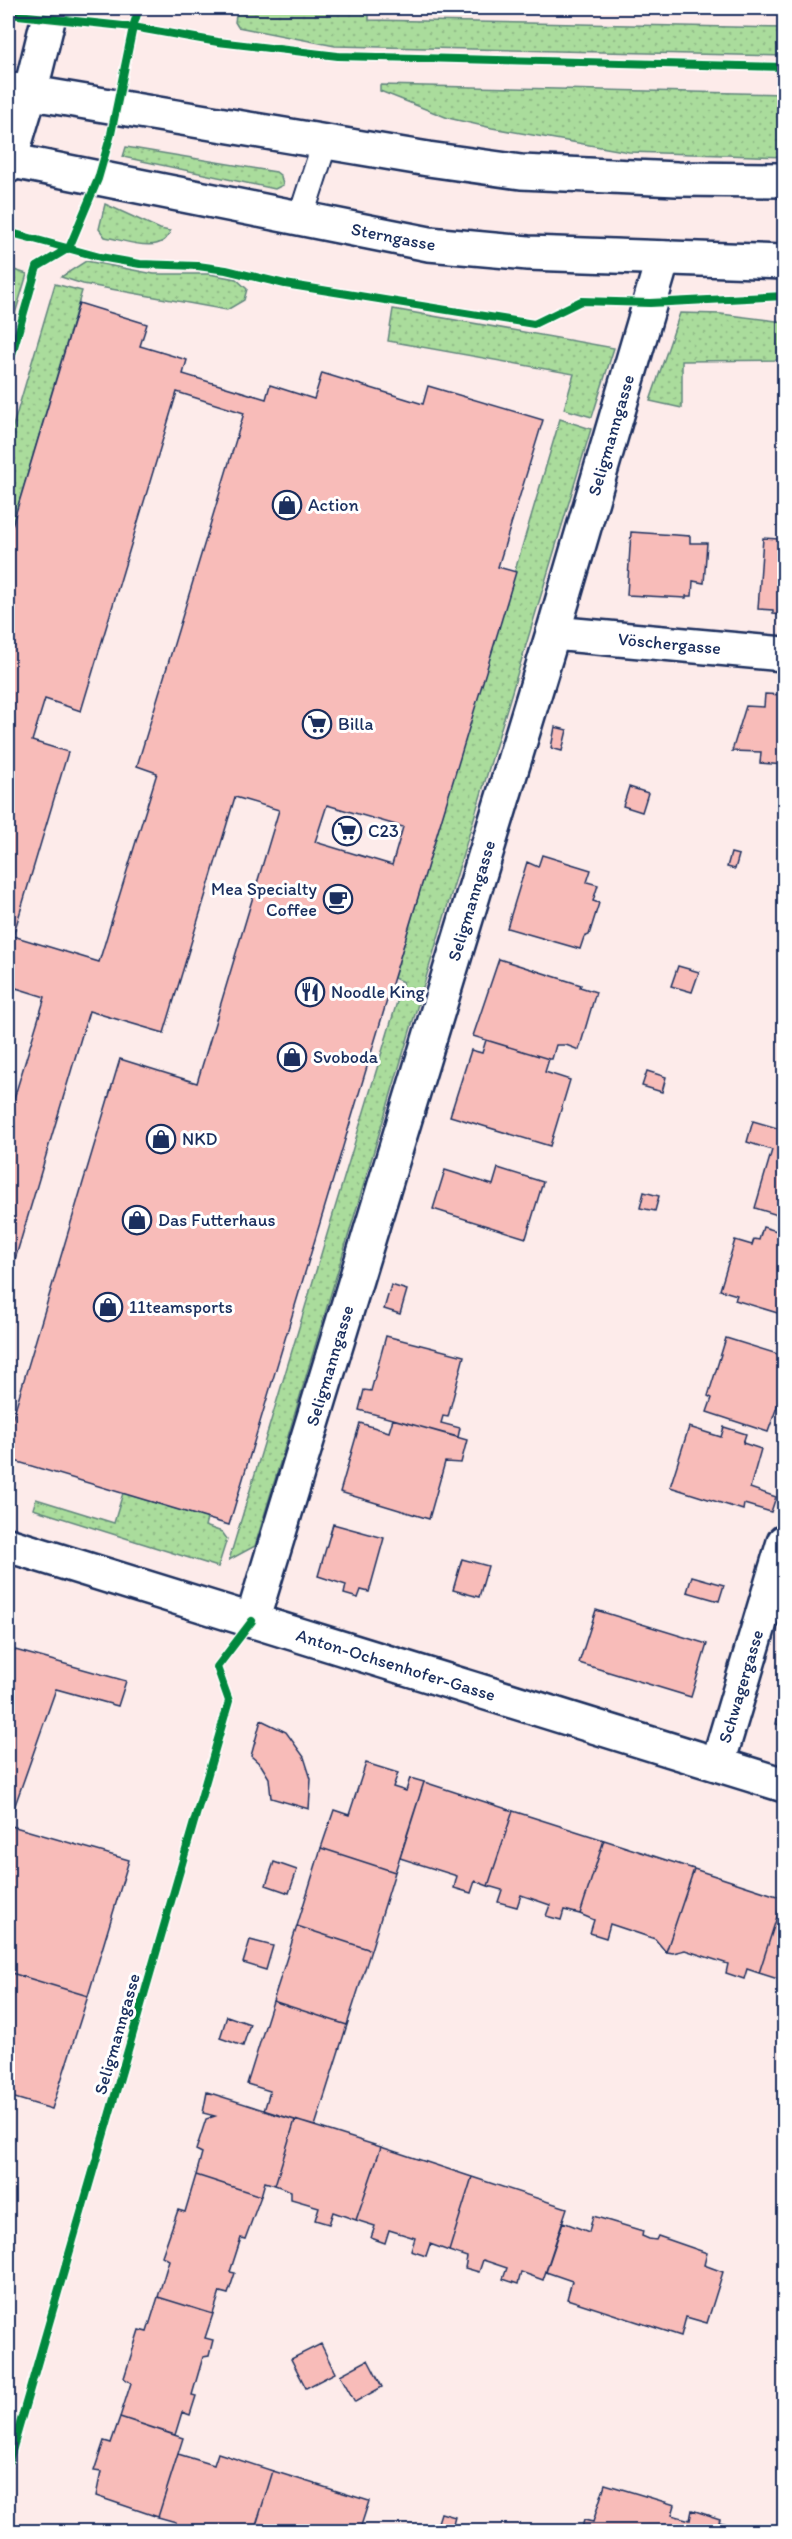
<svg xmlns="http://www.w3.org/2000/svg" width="792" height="2539" viewBox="0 0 792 2539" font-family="Itim,sans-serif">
<defs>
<pattern id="grass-dots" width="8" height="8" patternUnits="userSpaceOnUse" patternTransform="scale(1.5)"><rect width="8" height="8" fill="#aadc9c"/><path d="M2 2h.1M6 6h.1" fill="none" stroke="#92bd89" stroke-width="1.8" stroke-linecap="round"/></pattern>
</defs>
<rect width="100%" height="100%" fill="#fdebea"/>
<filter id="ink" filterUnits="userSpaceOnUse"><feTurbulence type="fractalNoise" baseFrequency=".0167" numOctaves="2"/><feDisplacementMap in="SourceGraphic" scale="12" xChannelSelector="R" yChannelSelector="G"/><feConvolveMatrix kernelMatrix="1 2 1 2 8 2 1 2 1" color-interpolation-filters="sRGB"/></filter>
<g filter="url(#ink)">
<!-- grass -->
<path fill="url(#grass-dots)" stroke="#62867d" stroke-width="1.5" d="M 237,8 L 369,8 L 369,20 L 784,28 L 784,56 L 335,46 L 238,27 L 235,22 Z
M 380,85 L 783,94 L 784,96 L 784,157 L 629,152 L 492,128 L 448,118 L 380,91 Z
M 126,147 L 276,172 L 281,176 L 283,185 L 275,189 L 123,157 Z
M 105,204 L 160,229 L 170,231 C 163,256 124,240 105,237 L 99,229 Z
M 86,261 L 154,274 L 209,274 L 236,279 L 247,289 L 244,300 L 227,310 L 83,284 L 61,277 Z
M 11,269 L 27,274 L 8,337 L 8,280 Z
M 55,284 L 82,291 L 8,539 L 8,443 Z
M 393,309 L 614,348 L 592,417 L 564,409 L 574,374 L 388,341 Z
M 680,313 L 721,314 L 784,322 L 784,360 L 682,361 L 682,408 L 650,401 Z
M 560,419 L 591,429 L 255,1546 L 229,1560 L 403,982 L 394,978 Z
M 123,1493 L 207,1518 L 205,1526 L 222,1532 L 227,1539 L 218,1567 L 33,1509 L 36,1499 L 114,1523 Z"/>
<!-- building -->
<path fill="#f8bcb9" stroke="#1b2f5e" stroke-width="1.5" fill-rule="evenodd" d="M 79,303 L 147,324 L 140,346 L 187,360 L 183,374 L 266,399 L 270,385 L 314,399 L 322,373 L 423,404 L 428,386 L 543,420 L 498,567 L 516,572 L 229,1525 L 8,1459 L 8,1433 L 120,1059 L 197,1083 L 279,810 L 235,797 L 164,1033 L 89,1011 L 8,1283 L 8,1118 L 45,997 L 16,988 L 8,1015 L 8,539 ZM 177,392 L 244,413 L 137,766 L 157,773 L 99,962 L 13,936 L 68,752 L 32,741 L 45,699 L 81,711 ZM 327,805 L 403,827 L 392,865 L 315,842 Z
M 780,529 L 784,530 L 784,615 L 773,614 L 773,610 L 758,609 L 763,538 L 779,539 Z
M 631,532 L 690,536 L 690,543 L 707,543 L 704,583 L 693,581 L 692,596 L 686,596 L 686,598 L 627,595 Z
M 765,694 L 784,695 L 784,765 L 760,763 L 761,752 L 732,751 L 746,706 L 764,707 Z
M 555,727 L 567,730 L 562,751 L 551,748 Z
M 629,787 L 648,793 L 642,812 L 623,806 Z
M 731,853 L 739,855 L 735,869 L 727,867 Z
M 542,855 L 591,870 L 587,882 L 598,885 L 593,901 L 599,903 L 589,935 L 584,937 L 580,949 L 507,928 L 527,862 L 538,867 Z
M 499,959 L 581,985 L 580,987 L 596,992 L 579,1050 L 566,1045 L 556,1045 L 552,1059 L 549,1059 L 473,1036 Z
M 678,966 L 699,972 L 692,992 L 671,986 Z
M 486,1040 L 549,1059 L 545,1072 L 570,1080 L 550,1146 L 450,1116 L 471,1050 L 482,1053 Z
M 647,1071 L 666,1077 L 662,1092 L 642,1086 Z
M 753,1121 L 784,1130 L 784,1217 L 755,1208 L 772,1150 L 747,1142 Z
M 498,1168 L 543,1182 L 526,1238 L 433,1209 L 445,1170 L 493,1185 Z
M 644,1192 L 659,1196 L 655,1211 L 640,1208 Z
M 763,1227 L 784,1233 L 784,1315 L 735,1300 L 737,1295 L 720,1290 L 735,1240 L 752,1245 L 754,1239 L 759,1240 Z
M 391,1285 L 407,1290 L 400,1314 L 384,1309 Z
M 386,1336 L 464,1356 L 448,1417 L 443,1416 L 441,1423 L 460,1428 L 458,1437 L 359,1410 L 364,1390 L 371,1391 Z
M 726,1338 L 784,1356 L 784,1387 L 768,1432 L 707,1412 L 712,1398 L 708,1396 Z
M 393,1419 L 467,1440 L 461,1463 L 445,1462 L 429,1519 L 340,1492 L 360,1423 L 389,1432 Z
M 689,1427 L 721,1437 L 724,1427 L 746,1434 L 743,1443 L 761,1449 L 750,1488 L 776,1497 L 771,1512 L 744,1504 L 743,1510 L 670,1487 Z
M 333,1524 L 384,1538 L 369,1592 L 361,1590 L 358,1598 L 344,1594 L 346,1585 L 318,1576 Z
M 462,1559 L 488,1566 L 479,1597 L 453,1590 Z
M 692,1576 L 724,1585 L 719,1601 L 687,1592 Z
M 596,1610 L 707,1644 L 691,1697 L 579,1663 Z
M 8,1648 L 126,1681 L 118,1706 L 56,1689 L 8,1825 L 129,1860 L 88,1996 L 8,1972 Z
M 784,1690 L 784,1726 L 776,1724 Z
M 261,1720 L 286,1732 L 304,1757 L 311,1779 L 309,1809 L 271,1798 L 269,1778 L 261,1765 L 251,1756 Z
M 366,1763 L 398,1773 L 393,1787 L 406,1791 L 410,1778 L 424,1782 L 395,1872 L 321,1848 L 334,1810 L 349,1815 Z
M 424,1782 L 513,1811 L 488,1886 L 475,1881 L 471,1893 L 454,1888 L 457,1876 L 400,1858 Z
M 513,1811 L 604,1840 L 580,1914 L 564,1910 L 561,1920 L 546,1916 L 550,1905 L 521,1895 L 517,1907 L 498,1902 L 502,1890 L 488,1886 Z
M 604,1840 L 694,1869 L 666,1952 L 655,1939 L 610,1924 L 606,1938 L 590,1933 L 594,1920 L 580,1914 Z
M 321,1848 L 395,1872 L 371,1950 L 297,1926 Z
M 274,1862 L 297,1870 L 289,1893 L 266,1885 Z
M 694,1869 L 783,1898 L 759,1973 L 747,1969 L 744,1979 L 726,1973 L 728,1964 L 685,1950 L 673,1953 L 666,1952 Z
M 783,1898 L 784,1898 L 784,1981 L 759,1973 Z
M 297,1926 L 371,1950 L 347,2025 L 273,2001 Z
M 250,1940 L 273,1946 L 266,1970 L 243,1963 Z
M 8,1972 L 88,1996 L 52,2109 L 8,2096 Z
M 273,2001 L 347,2025 L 315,2126 L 264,2111 L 270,2091 L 247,2084 Z
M 227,2016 L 250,2024 L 243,2046 L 220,2038 Z
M 207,2092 L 295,2120 L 275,2185 L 265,2182 L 261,2196 L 196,2175 L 202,2153 L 196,2150 L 206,2119 L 215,2116 L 203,2113 Z
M 295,2120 L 381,2147 L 356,2220 L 333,2212 L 329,2224 L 315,2220 L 319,2207 L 291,2199 L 291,2191 L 275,2185 Z
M 381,2147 L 472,2177 L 449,2251 L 430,2244 L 426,2256 L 411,2251 L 415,2238 L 389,2230 L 385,2243 L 371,2238 L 375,2226 L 356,2220 Z
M 196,2175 L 261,2196 L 245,2239 L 241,2238 L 230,2272 L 235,2273 L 228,2294 L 220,2292 L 213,2314 L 158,2297 L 169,2260 L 162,2256 L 178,2210 L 185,2212 Z
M 472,2177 L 567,2208 L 543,2280 L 521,2272 L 518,2284 L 503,2279 L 507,2268 L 483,2260 L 479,2272 L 465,2268 L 467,2257 L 449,2251 Z
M 593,2216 L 643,2231 L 642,2236 L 649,2239 L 656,2240 L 658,2236 L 707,2253 L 704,2265 L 723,2272 L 707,2323 L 686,2317 L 681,2336 L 567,2299 L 572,2281 L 546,2272 L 563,2222 L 589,2232 Z
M 158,2297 L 213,2314 L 205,2338 L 213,2340 L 209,2356 L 203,2357 L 192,2395 L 196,2396 L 190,2415 L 182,2412 L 175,2435 L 120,2417 L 131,2383 L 124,2378 L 139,2330 L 147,2332 Z
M 321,2344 L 335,2373 L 306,2388 L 291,2359 Z
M 368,2360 L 382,2387 L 355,2402 L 340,2375 Z
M 120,2417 L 183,2438 L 158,2517 L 96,2496 L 101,2472 L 94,2471 L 104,2441 L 111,2443 Z
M 218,2453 L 273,2471 L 254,2532 L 211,2532 L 190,2525 L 187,2532 L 173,2532 L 176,2522 L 158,2517 L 178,2454 L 214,2465 Z
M 273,2471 L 369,2501 L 359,2532 L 254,2532 Z
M 605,2484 L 675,2505 L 672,2515 L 690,2520 L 692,2510 L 720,2519 L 719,2522 L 732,2525 L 730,2532 L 581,2532 L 584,2520 L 593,2522 Z
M 441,2513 L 455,2517 L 451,2532 L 435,2532 Z"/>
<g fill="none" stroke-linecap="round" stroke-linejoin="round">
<!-- lane casing -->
<g stroke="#1b2f5e" stroke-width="28">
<path id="lane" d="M 301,216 L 325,142"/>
</g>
<!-- street casing -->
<g stroke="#1b2f5e" stroke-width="38">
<g id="street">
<path id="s1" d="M 553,633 L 784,654"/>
<path id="s2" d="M 8,1545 L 784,1785"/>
<path id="s3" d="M 252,1621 L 553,633 L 663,258"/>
<path id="s4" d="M 718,1763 L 784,1542"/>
</g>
</g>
<!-- secondary casing -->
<g stroke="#1b2f5e" stroke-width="38">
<g id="secondary">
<path d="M 8,89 L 428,159 L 521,172 L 677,179 L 784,180"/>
<path id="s5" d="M 8,160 L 429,244 L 528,253 L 784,262"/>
<path d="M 8,166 L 30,93"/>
</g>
</g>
<!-- highway casing -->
<g stroke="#1b2f5e" stroke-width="38">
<path id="highway" d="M 30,93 L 51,8"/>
</g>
<!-- lane -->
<use href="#lane" stroke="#fff" stroke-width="24"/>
<!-- street -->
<use href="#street" stroke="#fff" stroke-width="33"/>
<!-- secondary -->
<use href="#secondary" stroke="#fff" stroke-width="33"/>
<!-- highway -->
<use href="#highway" stroke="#fff" stroke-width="33"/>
<!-- cycleway casing -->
<g stroke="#fff" stroke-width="11">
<path id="cycleway" d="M 8,14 L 133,27 L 218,42 L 338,56 L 784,67
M 8,232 L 100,257 L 140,264 L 198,266 L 226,270 L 285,284 L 534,324 L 581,301 L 650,303 L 784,296
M 8,368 L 37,267 L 69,248 L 98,179 L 111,134 L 133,27 L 139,8
M 8,2465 L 229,1701 L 217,1667 L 252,1621"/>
</g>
<!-- cycleway -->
<use href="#cycleway" stroke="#00873e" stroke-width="8"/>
</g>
</g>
<!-- icons -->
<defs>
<g id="shop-ring" transform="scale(1.5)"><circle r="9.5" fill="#fff" stroke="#1b2f5e" stroke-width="1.5"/><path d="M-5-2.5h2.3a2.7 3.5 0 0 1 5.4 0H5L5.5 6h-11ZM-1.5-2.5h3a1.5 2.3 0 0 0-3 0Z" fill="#1b2f5e"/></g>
<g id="supermarket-ring" transform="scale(1.5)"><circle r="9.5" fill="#fff" stroke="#1b2f5e" stroke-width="1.5"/><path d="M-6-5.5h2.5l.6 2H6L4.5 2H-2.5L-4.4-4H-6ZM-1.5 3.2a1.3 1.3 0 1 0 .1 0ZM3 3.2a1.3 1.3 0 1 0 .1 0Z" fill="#1b2f5e"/></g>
<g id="cafe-ring" transform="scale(1.5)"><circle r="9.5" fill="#fff" stroke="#1b2f5e" stroke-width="1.5"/><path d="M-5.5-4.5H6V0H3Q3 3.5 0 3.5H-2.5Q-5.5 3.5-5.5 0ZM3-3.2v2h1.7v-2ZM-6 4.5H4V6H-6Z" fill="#1b2f5e"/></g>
<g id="restaurant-ring" transform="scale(1.5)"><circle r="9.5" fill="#fff" stroke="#1b2f5e" stroke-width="1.5"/><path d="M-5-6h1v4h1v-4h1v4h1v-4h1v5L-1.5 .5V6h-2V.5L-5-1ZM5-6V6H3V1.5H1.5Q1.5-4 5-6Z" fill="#1b2f5e"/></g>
</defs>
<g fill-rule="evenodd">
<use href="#shop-ring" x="287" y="505"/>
<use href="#supermarket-ring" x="317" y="724"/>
<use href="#supermarket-ring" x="347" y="831"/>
<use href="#cafe-ring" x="338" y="899"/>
<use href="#restaurant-ring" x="310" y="992"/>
<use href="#shop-ring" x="292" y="1057"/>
<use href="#shop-ring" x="161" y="1139"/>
<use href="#shop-ring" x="137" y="1220"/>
<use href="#shop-ring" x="108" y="1307"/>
</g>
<g text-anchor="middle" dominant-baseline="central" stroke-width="6" stroke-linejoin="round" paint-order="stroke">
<!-- street labels -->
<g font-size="18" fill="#1b2f5e" stroke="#fff">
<text stroke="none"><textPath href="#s5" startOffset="393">Sterngasse</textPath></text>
<text stroke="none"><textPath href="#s3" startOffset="1239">Seligmanngasse</textPath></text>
<text stroke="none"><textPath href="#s1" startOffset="117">Vöschergasse</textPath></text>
<text stroke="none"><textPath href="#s3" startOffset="753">Seligmanngasse</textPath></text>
<text stroke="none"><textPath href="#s3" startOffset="267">Seligmanngasse</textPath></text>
<text stroke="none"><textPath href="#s2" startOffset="406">Anton-Ochsenhofer-Gasse</textPath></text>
<text stroke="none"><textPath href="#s4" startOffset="80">Schwagergasse</textPath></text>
<text transform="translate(117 2034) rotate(-74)">Seligmanngasse</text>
</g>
<!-- poi labels -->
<g font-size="18" fill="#1b2f5e" stroke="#fff" text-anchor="start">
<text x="308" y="505">Action</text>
<text x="338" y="724">Billa</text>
<text x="368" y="831">C23</text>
<text x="317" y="889" text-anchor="end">Mea Specialty<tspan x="317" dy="21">Coffee</tspan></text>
<text x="331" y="992">Noodle King</text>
<text x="313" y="1057">Svoboda</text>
<text x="182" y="1139">NKD</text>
<text x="158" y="1220">Das Futterhaus</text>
<text x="129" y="1307">11teamsports</text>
</g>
</g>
<!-- margin -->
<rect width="792" height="2539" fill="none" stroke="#fff" stroke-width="30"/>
<rect x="15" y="15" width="762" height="2509" fill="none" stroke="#1b2f5e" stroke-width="2" filter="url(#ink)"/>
</svg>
